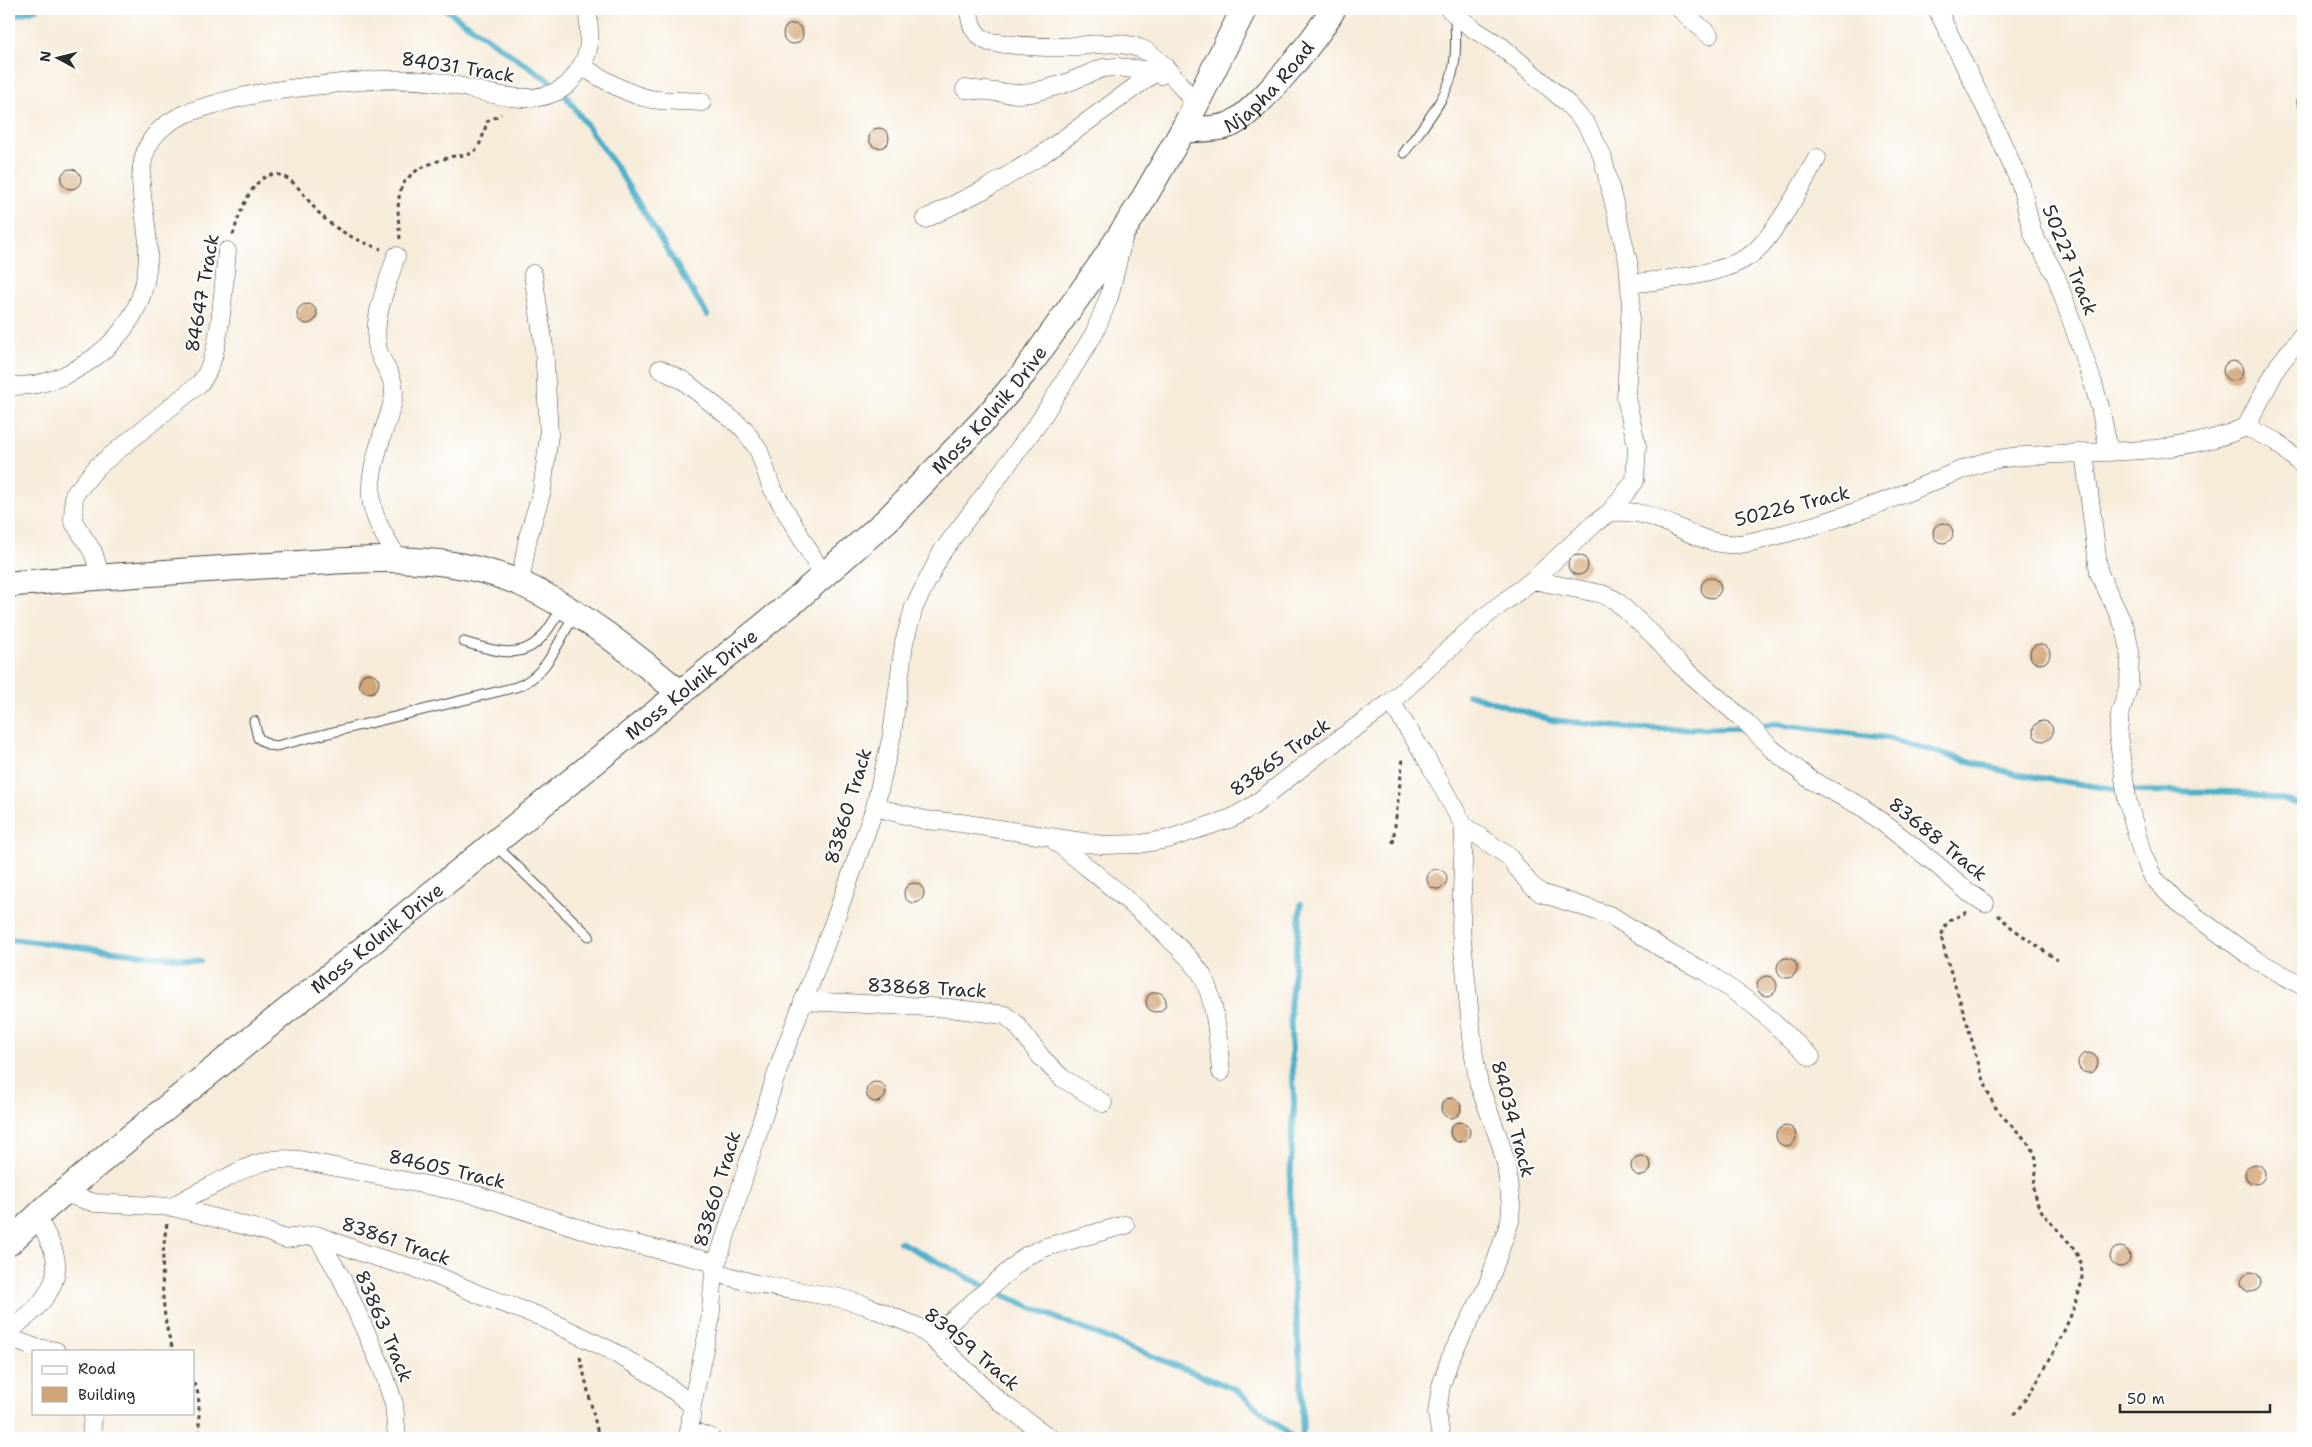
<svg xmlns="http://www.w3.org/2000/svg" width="2312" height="1447" viewBox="0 0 2312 1447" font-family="'Shantell Sans',sans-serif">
<rect width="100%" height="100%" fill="#fff"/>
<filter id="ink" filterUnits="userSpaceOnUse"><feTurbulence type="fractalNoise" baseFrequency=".02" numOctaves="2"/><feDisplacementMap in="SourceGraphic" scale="10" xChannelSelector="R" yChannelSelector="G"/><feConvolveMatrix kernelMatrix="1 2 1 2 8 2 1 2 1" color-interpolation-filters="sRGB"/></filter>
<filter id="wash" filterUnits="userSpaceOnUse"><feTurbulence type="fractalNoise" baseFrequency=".0096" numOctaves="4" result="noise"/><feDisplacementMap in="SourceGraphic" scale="20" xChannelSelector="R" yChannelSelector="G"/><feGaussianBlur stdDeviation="1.12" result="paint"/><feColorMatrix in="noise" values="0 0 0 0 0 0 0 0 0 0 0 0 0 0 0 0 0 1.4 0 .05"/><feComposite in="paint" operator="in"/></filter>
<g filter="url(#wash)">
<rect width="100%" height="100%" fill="#f7ecda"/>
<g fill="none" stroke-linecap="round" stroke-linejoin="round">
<!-- stream -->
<path stroke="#4aafc9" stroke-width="6" d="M 445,9 L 561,89 L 617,168 L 707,315
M 9,17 L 36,9
M 1468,694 L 1551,720 L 1638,729 L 1751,728 L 1775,724 L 1887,738 L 2015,774 L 2126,791 L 2238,792 L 2303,804
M 1301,904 L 1290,1008 L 1294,1101 L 1290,1187 L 1292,1271 L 1301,1373 L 1303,1438
M 9,939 L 200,961
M 900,1242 L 990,1289 L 1061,1320 L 1235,1389 L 1293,1438"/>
</g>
<g id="blocks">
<!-- building -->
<path fill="#d2a577" d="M783 34a10 10 0 1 1 20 0a10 10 0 1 1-20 0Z
M 2303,92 L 2303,111 L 2298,107 L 2297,100 Z
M869 138a10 10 0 1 1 20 0a10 10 0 1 1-20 0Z
M61 179a10 10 0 1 1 20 0a10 10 0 1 1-20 0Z
M297 314a10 10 0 1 1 20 0a10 10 0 1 1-20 0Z
M2223 371a10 10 0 1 1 20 0a10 10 0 1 1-20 0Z
M1933 533a10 10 0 1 1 20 0a10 10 0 1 1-20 0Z
M1568 565a10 10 0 1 1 20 0a10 10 0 1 1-20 0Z
M1701 588a10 10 0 1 1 20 0a10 10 0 1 1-20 0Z
M2030 654a10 10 0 1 1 20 0a10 10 0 1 1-20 0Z
M359 683a10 10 0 1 1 20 0a10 10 0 1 1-20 0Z
M2033 731a10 10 0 1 1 20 0a10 10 0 1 1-20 0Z
M1427 879a10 10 0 1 1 20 0a10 10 0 1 1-20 0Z
M904 893a10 10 0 1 1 20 0a10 10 0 1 1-20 0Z
M1777 968a10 10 0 1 1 20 0a10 10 0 1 1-20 0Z
M1757 986a10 10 0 1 1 20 0a10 10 0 1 1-20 0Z
M1146 1002a10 10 0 1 1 20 0a10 10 0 1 1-20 0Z
M2078 1063a10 10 0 1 1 20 0a10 10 0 1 1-20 0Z
M866 1092a10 10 0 1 1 20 0a10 10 0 1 1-20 0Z
M1441 1108a10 10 0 1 1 20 0a10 10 0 1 1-20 0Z
M1450 1132a10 10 0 1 1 20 0a10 10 0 1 1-20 0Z
M1776 1136a10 10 0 1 1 20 0a10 10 0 1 1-20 0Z
M1631 1166a10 10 0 1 1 20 0a10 10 0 1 1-20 0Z
M2245 1174a10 10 0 1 1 20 0a10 10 0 1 1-20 0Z
M2110 1257a10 10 0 1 1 20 0a10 10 0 1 1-20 0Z
M2241 1282a10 10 0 1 1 20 0a10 10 0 1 1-20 0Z"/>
</g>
</g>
<g filter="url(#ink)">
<use href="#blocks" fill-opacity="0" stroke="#4a4845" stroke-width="1"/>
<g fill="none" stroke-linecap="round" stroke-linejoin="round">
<!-- lane casing -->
<g stroke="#4a4845" stroke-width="11">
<path id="lane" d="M 1404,153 C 1422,127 1449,97 1454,65 C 1457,49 1455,30 1455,14
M 464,642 C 489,649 518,661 539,640 C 548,632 555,618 562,608
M 254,721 L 258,738 L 269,745 L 276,746 L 516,687 C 546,677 559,641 574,615
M 495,845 L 589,936"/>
</g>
<!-- street casing -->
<g stroke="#4a4845" stroke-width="19">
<path id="street" d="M 969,9 C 970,24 974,36 989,42 C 1012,45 1035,47 1058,47 C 1087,47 1120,37 1146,51 C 1164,61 1183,89 1196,105
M 1680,9 L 1709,35
M 1937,9 L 1993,123 L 2021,185 L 2032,232 L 2056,276 L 2093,383 L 2100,407 L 2109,451
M 581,66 C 603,79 626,94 651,99 C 667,102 686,100 702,102
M 965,89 L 1017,94 L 1031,93 L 1064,84 L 1103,68 L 1117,67 L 1143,70 L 1161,75
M 925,219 L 989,187 L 1040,156 L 1154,73
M 396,256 C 388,284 371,319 378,349 C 381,364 394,375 394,391 C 394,406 386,422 382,436 C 374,461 365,492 376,518 C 381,532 390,545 398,558
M 1630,284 C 1666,279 1719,276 1749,256 C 1771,242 1804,182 1817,158
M 660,369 L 684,381 L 744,429 L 759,451 L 771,486 L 823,575
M 9,386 C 42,387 68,377 95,357 C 139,324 154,279 146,225 C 142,198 135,164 152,139 C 167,117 195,110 219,103 C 256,92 293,88 332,84 C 373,79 413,77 454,85 C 488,92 533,110 566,86 C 571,82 575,76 579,70 C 594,47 588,34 588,9
M 2246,427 L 2276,441 L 2303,466
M 2084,452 L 2099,573 L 2125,628 L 2130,651 L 2129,685 L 2120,714 L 2118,735 L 2127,799 L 2142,853 L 2153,877 L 2177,903 L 2256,960 L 2303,986
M 1609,513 C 1661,504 1690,547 1738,544 C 1753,543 1768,537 1783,534 C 1826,523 1867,509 1908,492 C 1936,481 1963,467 1993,460 C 2010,456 2028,456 2045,455 C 2112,450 2183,455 2246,427 L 2278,366 L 2303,334
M 101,577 L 93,552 L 73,521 L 74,495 L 97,467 L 199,384 C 222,362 223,283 227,251
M 1533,580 L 1602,594 L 1615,600 L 1652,634 L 1679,664 L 1748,724 L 1772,749 L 1811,780 L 1864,808 L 1936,864 L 1968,892 L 1985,903
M 520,584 L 528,537 L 542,491 L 549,435 L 544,347 L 533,274
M 1391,702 L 1425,756 L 1464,826 L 1508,856 L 1530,884 L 1541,893 L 1612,916 L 1672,955 L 1706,972 L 1755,1006 L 1811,1057
M 875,807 L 925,820 L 961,823 L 1102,845 L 1140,844 L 1168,839 L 1232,818 L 1254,805 L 1324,750 L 1391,702 L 1484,617 L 1533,580 L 1595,523 L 1609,513 L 1635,481 L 1637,446 L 1626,398 L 1631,300 L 1628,261 L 1602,155 L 1586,124 L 1567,103 L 1502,47 L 1472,28 L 1449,9
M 1053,839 C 1091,871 1130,900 1166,935 C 1178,947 1193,960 1202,975 C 1217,1004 1218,1041 1221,1072
M 803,1001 L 949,1008 L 1005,1015 L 1016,1024 L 1041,1057 L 1062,1078 L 1103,1103
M 63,1193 L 95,1203 L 173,1207 L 265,1231 L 285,1239 L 316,1235 L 366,1254 L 433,1274 L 480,1295 L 539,1316 L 610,1350 L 656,1377 L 692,1405
M 173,1207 C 185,1198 198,1192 211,1186 C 244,1169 261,1156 300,1160 L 477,1195 L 609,1238 L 716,1263
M 316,1235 L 341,1277 L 382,1368 L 394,1404 L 397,1438
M 714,1272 L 756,1284 L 840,1298 L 864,1305 L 916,1326 L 932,1338 L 999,1401 L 1050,1438
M 9,1331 C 30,1315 58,1293 56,1263 C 55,1247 43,1230 37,1216
M 9,1338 L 36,1348 L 56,1351
M 932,1338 L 1026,1256 L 1046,1247 L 1125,1225
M 689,1430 L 711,1438
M 91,1438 L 93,1413
M 689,1438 L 692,1405 L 710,1322 L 714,1272 L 781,1060 L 837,914 L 875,807 L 892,735 L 904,643 L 914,607 L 942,552 L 1039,422 L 1094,334 L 1109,297 L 1123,239
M 1441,1438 L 1437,1413 L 1441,1386 L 1451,1356 L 1487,1287 L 1510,1221 L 1511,1205 L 1506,1164 L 1500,1142 L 1479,1085 L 1474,1056 L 1461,930 L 1464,826"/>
</g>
<!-- secondary casing -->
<g stroke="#4a4845" stroke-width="27">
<g id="secondary">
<path id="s1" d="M 1183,130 C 1198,129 1215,130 1229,125 C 1255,115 1319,35 1333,9"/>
<path d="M 9,584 C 93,578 177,571 261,566 C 347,561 440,548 522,584 C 581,611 630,651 680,693"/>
<path id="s2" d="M 9,1243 L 48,1206 L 124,1142 L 793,602 L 887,520 L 985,419 L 1024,373 L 1102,263 L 1141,203 L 1183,130 L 1244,9"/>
</g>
</g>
<!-- path -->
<path stroke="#4a4845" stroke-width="3" stroke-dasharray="4 4" stroke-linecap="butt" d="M 233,235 C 239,214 257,158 288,179 C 301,187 310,205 322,216 C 338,232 359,241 381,249
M 400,239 C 395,187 397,173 450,157 C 456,155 466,156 472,153 C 481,148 484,131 487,122 L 501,114
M 1393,843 L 1403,757
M 1967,912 L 1947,922 L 1941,936 C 1948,966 1958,994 1967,1023 C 1974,1048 1981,1075 1991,1099 C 2000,1120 2029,1137 2035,1155 C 2040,1169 2031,1184 2035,1197 C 2044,1227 2079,1239 2082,1272 C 2084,1303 2035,1391 2014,1414
M 1998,915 L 2012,928 L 2057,960
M 167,1224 C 160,1256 160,1321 174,1351
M 580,1357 L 599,1438
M 194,1383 C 203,1399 196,1421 201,1438"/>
<!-- lane -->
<use href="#lane" stroke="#fff" stroke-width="9"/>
<!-- street -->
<use href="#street" stroke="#fff" stroke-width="18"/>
<!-- secondary -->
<use href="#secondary" stroke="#fff" stroke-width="25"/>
</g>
</g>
<g text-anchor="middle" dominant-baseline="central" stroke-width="4" stroke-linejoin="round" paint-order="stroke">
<!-- street labels -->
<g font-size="19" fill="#2b2b2b" stroke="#fff">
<text transform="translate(458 67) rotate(9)">84031 Track</text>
<text stroke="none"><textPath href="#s1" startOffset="102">Njapha Road</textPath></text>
<text transform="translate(2070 260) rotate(68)">50227 Track</text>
<text transform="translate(202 293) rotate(-80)">84647 Track</text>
<text stroke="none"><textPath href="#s2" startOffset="1288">Moss Kolnik Drive</textPath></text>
<text transform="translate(1792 506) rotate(-14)">50226 Track</text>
<text stroke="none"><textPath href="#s2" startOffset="882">Moss Kolnik Drive</textPath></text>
<text transform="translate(1280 757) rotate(-36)">83865 Track</text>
<text transform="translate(848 806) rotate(-73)">83860 Track</text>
<text transform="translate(1938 839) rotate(39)">83688 Track</text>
<text stroke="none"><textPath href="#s2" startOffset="478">Moss Kolnik Drive</textPath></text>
<text transform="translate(927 988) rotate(3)">83868 Track</text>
<text transform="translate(1513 1119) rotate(75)">84034 Track</text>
<text transform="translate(447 1169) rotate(13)">84605 Track</text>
<text transform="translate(717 1189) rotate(-73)">83860 Track</text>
<text transform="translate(396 1241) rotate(19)">83861 Track</text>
<text transform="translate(384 1326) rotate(67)">83863 Track</text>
<text transform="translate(972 1349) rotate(40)">83959 Track</text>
</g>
</g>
<!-- margin -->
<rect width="2312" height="1447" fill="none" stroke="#fff" stroke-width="30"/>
<!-- legend -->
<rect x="32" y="1350" width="162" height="65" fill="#ffffff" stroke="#aaaaaa"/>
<rect x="42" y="1366" width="25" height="8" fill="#ffffff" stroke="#aaaaaa"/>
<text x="78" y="1374" font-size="15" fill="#2b2b2b">Road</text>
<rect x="42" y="1387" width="25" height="15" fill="#d2a577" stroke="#aaaaaa"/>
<text x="78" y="1400" font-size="15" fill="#2b2b2b">Building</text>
<!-- north arrow -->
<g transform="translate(58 58) rotate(277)" stroke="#ffffff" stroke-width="4" paint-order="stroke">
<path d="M0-4L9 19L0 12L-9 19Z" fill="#2b2b2b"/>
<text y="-8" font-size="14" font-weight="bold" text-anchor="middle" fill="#2b2b2b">N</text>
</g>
<!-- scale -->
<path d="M2120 1404v8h150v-8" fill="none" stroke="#2b2b2b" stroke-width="2.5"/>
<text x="2127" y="1404" font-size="15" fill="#2b2b2b" stroke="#ffffff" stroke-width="4" paint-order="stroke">50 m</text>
</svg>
